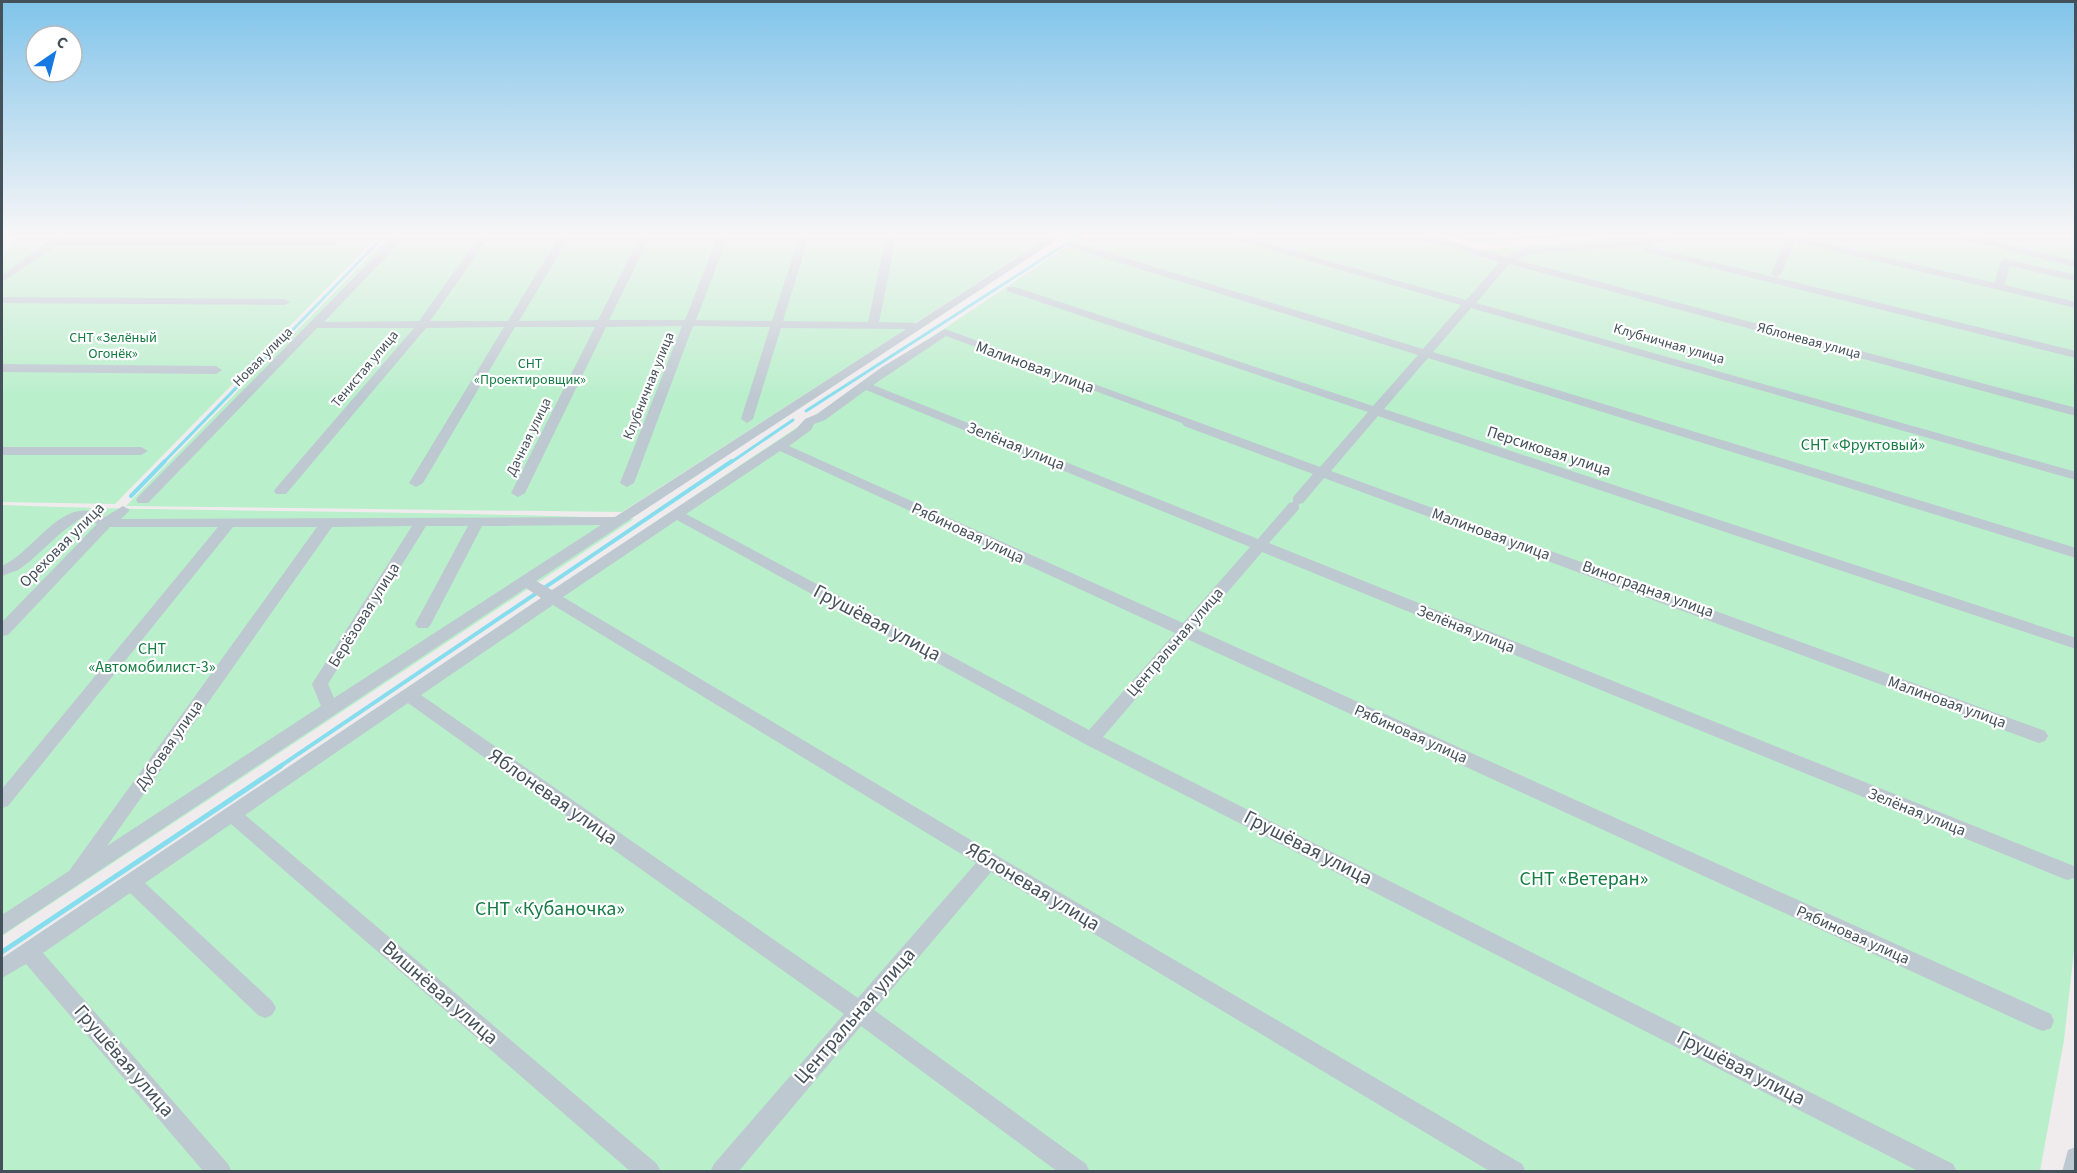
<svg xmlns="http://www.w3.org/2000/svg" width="2077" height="1173" viewBox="0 0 2077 1173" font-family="'Source Sans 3',sans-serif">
<rect width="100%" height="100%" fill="#f0eced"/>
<!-- green -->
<path fill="#b9efcb" d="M 27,233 L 381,233 L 115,504 L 2,502 L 2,252 Z
M 392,233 L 1055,233 L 622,512 L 126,506 Z
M 1087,233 L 1433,233 L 1456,244 L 1481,250 L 1666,233 L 2075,233 L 2076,933 L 2064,1040 L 2040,1171 L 1504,1171 L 545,596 Z
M 2,505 C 212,513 423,510 634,519 L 2,936 Z
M 543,597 L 1498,1172 L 2,1172 L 2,960 Z"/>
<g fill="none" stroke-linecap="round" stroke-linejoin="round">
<!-- stream-far2 -->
<path stroke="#85dded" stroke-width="3" d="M 1455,233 L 1470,241 L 1597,233
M 806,411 L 1083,233
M 163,463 L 387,233
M 730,463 L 793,420"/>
<!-- stream-far1 -->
<path stroke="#85dded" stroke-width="4" d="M 131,496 L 165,461
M 279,767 L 732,461"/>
<!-- stream -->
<path stroke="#85dded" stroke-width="5" d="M 2,952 L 281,766"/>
<!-- minor -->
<path fill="#bdc8d0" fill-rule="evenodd" d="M 398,233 L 409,233 L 324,322 L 419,321 L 482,233 L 492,233 L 430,321 L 508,321 L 561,233 L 571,234 L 519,321 L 598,320 L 642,233 L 652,233 L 609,320 L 685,320 L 719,233 L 729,233 L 696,320 L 772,321 L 800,234 L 810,233 L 783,321 L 868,322 L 887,233 L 897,233 L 879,322 L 916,323 L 1055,233 L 1067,233 L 536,581 L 552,590 L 796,429 L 805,419 L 817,414 L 882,367 L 945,329 L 1320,467 L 1368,412 L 1007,291 L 1007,287 L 1015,287 L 1373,406 L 1418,355 L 1069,247 L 1069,243 L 1073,242 L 1423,349 L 1461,305 L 1213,233 L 1230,233 L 1466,300 L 1500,262 L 1399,233 L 1417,233 L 1506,257 L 1526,248 L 1643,240 L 1675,233 L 1697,233 L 1651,244 L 1655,248 L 2076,351 L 2076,358 L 1647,252 L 1641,246 L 1528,254 L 1517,260 L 2076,408 L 2076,416 L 1509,264 L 1476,303 L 2076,472 L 2076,480 L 1471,308 L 1433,352 L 2076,548 L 2076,558 L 1428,358 L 1384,409 L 2076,638 L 2076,649 L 1378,416 L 1331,471 L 2045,731 L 2048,736 L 2045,741 L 2039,743 L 1324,478 L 1303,503 L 1299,504 L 1299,509 L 1269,543 L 2074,866 L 2074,878 L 2067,880 L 1262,552 L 1196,629 L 2051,1014 L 2054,1021 L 2051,1028 L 2043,1031 L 2035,1028 L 1187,639 L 1103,737 L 1953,1164 L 1957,1172 L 1920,1172 L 1085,744 L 677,520 L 563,597 L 996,855 L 1522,1164 L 1526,1172 L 1491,1172 L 991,872 L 874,1010 L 1086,1164 L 1090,1172 L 1058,1172 L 861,1026 L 738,1172 L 710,1172 L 714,1164 L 844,1014 L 408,703 L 245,815 L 657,1164 L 661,1172 L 631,1172 L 231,824 L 145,883 L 272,1001 L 276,1008 L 272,1015 L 265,1018 L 258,1015 L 130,893 L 43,953 L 228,1164 L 232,1172 L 204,1172 L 26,964 L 2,978 L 2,958 L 541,598 L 526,588 L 2,935 L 2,915 L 69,871 L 317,527 L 233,527 L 8,806 L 2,808 L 2,789 L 218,527 L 110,527 L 8,635 L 2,636 L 2,622 L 97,524 L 85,517 L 81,518 L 62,532 L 29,562 L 18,570 L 2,576 L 2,566 C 36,551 64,491 105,517 L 123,506 L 130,510 L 121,519 L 615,517 L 906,329 L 781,328 L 753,419 L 747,423 L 741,419 L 770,327 L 693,326 L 634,483 L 627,487 L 620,483 L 682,326 L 606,327 L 525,493 L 518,497 L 511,493 L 595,327 L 515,327 L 423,483 L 416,487 L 409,483 L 504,327 L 426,328 L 286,494 L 276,494 L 274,491 L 276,488 L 414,328 L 317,328 L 148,503 L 138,503 L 136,500 L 138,497 ZM 946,336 L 1182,423 L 1184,426 L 1313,474 L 1293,497 L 1293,502 L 1289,503 L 1258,539 L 873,385 ZM 866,390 L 1250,547 L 1183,623 L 789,446 L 811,430 L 814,424 L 825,420 ZM 780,451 L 1175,633 L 1089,730 L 686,514 ZM 601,525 L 334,698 L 328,684 L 426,526 L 468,526 L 415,624 L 418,628 L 428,628 L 431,624 L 482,526 ZM 412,526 L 312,684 L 321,706 L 107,846 L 332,527 ZM 553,605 L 976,863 L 858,998 L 421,695 Z
M 1763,233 L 1783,233 L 1995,283 L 2000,262 L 2005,259 L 2076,275 L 2076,281 L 2009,266 L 2005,285 L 2076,302 L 2076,308 L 1795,242 L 1781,274 L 1776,277 L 1771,274 L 1786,240 Z
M 1938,233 L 1958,233 L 2076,261 L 2076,267 Z
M 58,235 L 66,235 L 67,237 L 64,240 L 333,240 L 338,243 L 333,246 L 56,246 L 2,282 L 2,275 Z
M 2,297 L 285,299 L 290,302 L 285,305 L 2,303 Z
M 2,364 L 216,366 L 222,370 L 216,374 L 2,372 Z
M 2,447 L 141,447 L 148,451 L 141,455 L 2,455 Z
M 2076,1147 L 2076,1172 L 2062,1172 L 2068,1150 Z"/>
</g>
<!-- sky -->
<linearGradient id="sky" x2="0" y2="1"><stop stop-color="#80c4ea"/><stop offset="0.59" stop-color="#f8f6f7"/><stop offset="1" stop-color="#f8f6f7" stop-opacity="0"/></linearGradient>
<rect width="2077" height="398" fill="url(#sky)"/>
<g text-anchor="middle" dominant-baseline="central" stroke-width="4.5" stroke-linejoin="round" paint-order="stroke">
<!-- far-park labels -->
<g font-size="14" fill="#157c43" stroke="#fff">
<text x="113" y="338">СНТ «Зелёный<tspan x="113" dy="16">Огонёк»</tspan></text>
<text x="530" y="364">СНТ<tspan x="530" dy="16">«Проектировщик»</tspan></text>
</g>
<!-- far-street labels -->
<g font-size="14" fill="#45515a" stroke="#fff">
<text transform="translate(1809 341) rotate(15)">Яблоневая улица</text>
<text transform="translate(1669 344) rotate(16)">Клубничная улица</text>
<text transform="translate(263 357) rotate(-45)">Новая улица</text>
<text transform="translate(365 369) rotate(-50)">Тенистая улица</text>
<text transform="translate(649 386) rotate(-68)">Клубничная улица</text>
<text transform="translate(529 437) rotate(-64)">Дачная улица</text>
</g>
<!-- street labels -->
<g font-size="16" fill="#45515a" stroke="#fff">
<text transform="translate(1035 367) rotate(20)">Малиновая улица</text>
<text transform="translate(1016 446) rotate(22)">Зелёная улица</text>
<text transform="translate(1549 451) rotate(18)">Персиковая улица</text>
<text transform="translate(968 533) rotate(25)">Рябиновая улица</text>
<text transform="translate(1491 534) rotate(20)">Малиновая улица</text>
<text transform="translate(62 545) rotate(-45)">Ореховая улица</text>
<text transform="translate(1648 589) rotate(20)">Виноградная улица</text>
<text transform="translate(364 615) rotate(-58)">Берёзовая улица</text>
<text transform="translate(1466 629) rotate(22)">Зелёная улица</text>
<text transform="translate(1175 642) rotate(-49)">Центральная улица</text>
<text transform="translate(1947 702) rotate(20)">Малиновая улица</text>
<text transform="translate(1411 734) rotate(24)">Рябиновая улица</text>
<text transform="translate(169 745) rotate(-55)">Дубовая улица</text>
<text transform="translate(1917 812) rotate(22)">Зелёная улица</text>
<text transform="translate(1853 935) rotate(24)">Рябиновая улица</text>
</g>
<!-- park labels -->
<g font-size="16" fill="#157c43" stroke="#fff">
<text x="1863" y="445">СНТ «Фруктовый»</text>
<text x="152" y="649">СНТ<tspan x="152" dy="18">«Автомобилист-3»</tspan></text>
</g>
<!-- near-street labels -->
<g font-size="20" fill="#45515a" stroke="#fff">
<text transform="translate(877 623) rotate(28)">Грушёвая улица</text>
<text transform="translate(553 797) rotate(35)">Яблоневая улица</text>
<text transform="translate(1308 848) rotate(27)">Грушёвая улица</text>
<text transform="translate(1033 887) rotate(31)">Яблоневая улица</text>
<text transform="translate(440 993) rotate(41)">Вишнёвая улица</text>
<text transform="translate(855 1016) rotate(-49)">Центральная улица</text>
<text transform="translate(124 1061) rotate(49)">Грушёвая улица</text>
<text transform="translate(1741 1068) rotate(27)">Грушёвая улица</text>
</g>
<!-- near-park labels -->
<g font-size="20" fill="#157c43" stroke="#fff">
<text x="1584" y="879">СНТ «Ветеран»</text>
<text x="550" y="909">СНТ «Кубаночка»</text>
</g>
</g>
<!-- border -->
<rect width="2077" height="1173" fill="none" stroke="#45515a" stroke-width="6"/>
<!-- north arrow -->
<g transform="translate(54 54) rotate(35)"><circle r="28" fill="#ffffff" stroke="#b5b9bd" stroke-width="1.5"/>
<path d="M0-4.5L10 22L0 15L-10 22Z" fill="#1579e1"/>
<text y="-9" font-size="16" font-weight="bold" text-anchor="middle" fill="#45515a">С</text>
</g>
</svg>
